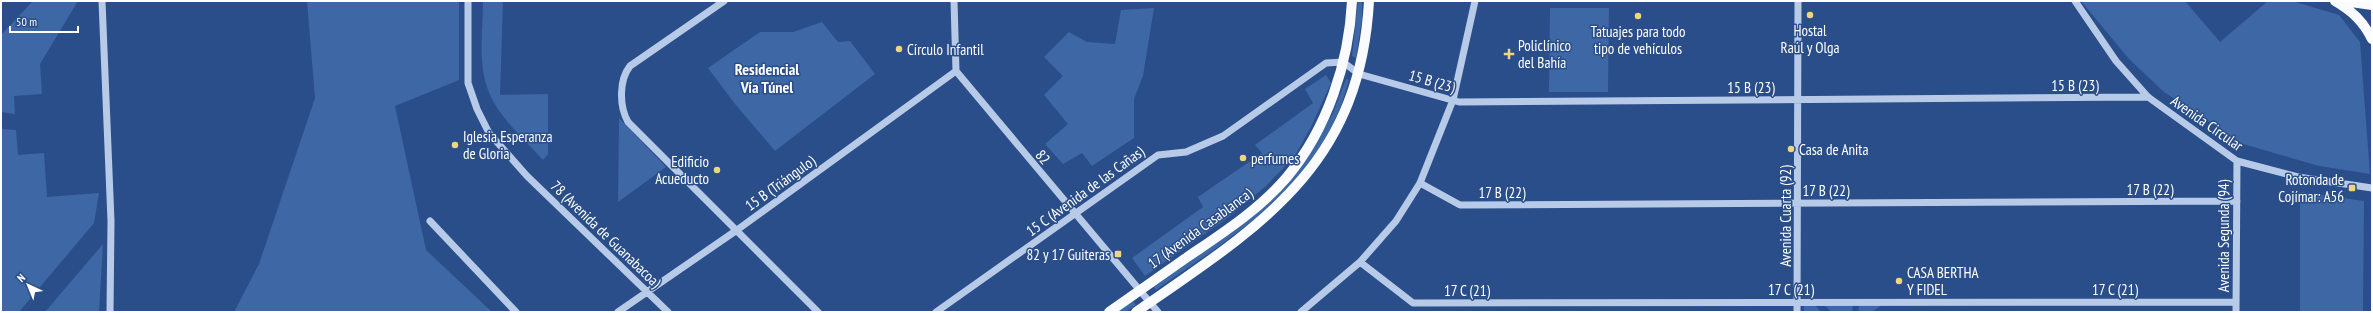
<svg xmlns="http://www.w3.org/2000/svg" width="2373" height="313" viewBox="0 0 2373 313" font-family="'PT Sans Narrow',sans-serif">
<rect width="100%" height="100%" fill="#2a4e89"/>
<!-- green -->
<path fill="#3e67a5" d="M 33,1 L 78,1 L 40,64 L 42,94 L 14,96 L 15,114 L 1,112 L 1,35 Z
M 307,1 L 459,1 L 459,80 L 395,106 L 426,250 L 492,312 L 234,312 L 259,264 L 315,98 Z
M 483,1 L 503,1 L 500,95 L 548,94 L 548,154 L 543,160 C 524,139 496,115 487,87 C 478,60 483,28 483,1 Z
M 1358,1 L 1362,1 L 1362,19 L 1356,58 L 1352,56 Z
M 2081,1 L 2185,1 L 2220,42 L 2268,1 L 2292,1 L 2339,15 L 2360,42 L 2370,174 L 2319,166 L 2243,144 L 2164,92 L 2129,59 Z
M 1154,8 L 1143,76 L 1134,99 L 1134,138 L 1092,166 L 1082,153 L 1063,164 L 1045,144 L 1068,124 L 1044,95 L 1063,76 L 1044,57 L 1069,32 L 1087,42 L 1115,44 L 1121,10 Z
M 1550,8 L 1609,8 L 1608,92 L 1549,92 Z
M 822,22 L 838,42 L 850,41 L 875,74 L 775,151 L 735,104 L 708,68 L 760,32 L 793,32 Z
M 1326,75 L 1331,83 L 1311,127 L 1294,157 L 1266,186 L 1226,219 L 1145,276 L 1132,258 L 1203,207 L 1198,197 L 1262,153 L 1255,145 L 1313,103 L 1305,89 Z
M 1346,79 L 1349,80 C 1345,92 1342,106 1336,117 C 1301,197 1224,242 1156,290 L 1153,286 L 1294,175 L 1332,115 Z
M 619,118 L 666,167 L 618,202 Z
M 1,129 L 16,130 L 18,155 L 44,153 L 47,197 L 99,193 L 94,223 L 19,312 L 1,312 Z
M 2300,192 L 2364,201 L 2363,312 L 2300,312 Z
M 103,244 L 99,312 L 45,312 Z
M 1133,301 L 1136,305 L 1125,312 L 1117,312 Z
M 1804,305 L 1815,305 L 1821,312 L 1804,312 Z
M 1824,305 L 1853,306 L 1852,312 L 1832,312 Z
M 1882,305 L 1872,312 L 1858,312 L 1859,306 Z"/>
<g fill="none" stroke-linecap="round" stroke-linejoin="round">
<!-- minor -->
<path stroke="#b7cbe9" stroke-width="7" d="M 102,1 L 111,221 L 110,312
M 468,1 L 468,83 L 477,109 L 489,133 L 527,176 L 668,312
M 724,1 L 630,66 C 619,80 619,106 628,122 L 818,312
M 954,1 L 956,71 L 1158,312
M 2075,1 L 2116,61 L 2148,97 L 2237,161 L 2298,177 L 2372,188
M 1420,183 L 1460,205 L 2237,201
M 430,221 L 516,312
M 1360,262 L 1413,303 L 2236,302
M 618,312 L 737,230 L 956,71
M 936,312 L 1158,155 L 1186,152 L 1223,136 L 1326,63 L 1343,62 L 1359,74 L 1459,102 L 2148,97
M 1301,312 L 1360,262 L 1396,221 L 1420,183 L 1453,100 L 1475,1
M 1797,312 L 1798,1
M 2236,312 L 2237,161"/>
<!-- major -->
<path stroke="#f9fbfe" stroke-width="10" d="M 2335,1 C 2352,11 2363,21 2372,39
M 2344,1 L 2372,5
M 1109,312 C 1135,294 1160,276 1186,258 C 1221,234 1259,210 1287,177 C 1327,129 1349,63 1352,1
M 1136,312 C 1260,226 1360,167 1369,1"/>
</g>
<!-- markers -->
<g fill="#efd57e" stroke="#2a4e89" stroke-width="1.5">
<circle cx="1810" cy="15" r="4"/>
<circle cx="1638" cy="16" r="4"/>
<circle cx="899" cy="49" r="4"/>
<path d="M1507 48h4v4h4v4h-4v4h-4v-4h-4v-4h4z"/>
<circle cx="455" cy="145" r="4"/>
<circle cx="1791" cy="149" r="4"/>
<circle cx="1243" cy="158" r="4"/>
<circle cx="717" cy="170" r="4"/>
<rect x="2348" y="184" width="8" height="8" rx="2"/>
<rect x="1114" y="250" width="8" height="8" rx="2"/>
<circle cx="1899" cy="281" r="4"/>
</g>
<g text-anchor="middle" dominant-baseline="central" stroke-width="3" stroke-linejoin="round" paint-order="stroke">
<!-- poi labels -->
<g font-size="15" fill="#fff" stroke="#2a4e89" text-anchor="start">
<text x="1810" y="30" text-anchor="middle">Hostal<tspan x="1810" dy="17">Raúl y Olga</tspan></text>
<text x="1638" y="31" text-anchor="middle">Tatuajes para todo<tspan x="1638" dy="17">tipo de vehículos</tspan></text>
<text x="1518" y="45">Policlínico<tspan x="1518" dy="17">del Bahía</tspan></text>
<text x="907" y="49">Círculo Infantil</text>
<text x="463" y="136">Iglesia Esperanza<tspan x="463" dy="17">de Gloria</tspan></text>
<text x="1799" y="149">Casa de Anita</text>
<text x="1251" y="158">perfumes</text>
<text x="709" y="161" text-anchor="end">Edificio<tspan x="709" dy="17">Acueducto</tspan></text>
<text x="2344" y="179" text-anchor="end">Rotonda de<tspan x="2344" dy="17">Cojímar: A56</tspan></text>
<text x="1110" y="254" text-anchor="end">82 y 17 Guiteras</text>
<text x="1907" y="272">CASA BERTHA<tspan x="1907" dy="17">Y FIDEL</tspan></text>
</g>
<!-- street labels -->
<g font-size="15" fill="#fff" stroke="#2a4e89">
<text transform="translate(1432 81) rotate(16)">15 B (23)</text>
<text x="2075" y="85">15 B (23)</text>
<text x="1751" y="87">15 B (23)</text>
<text transform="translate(2207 123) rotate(35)">Avenida Circular</text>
<text transform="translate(1043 157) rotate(49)">82</text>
<text transform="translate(780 183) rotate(-36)">15 B (Triángulo)</text>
<text x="2150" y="189">17 B (22)</text>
<text x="1826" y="190">17 B (22)</text>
<text transform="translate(1085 191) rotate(-36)">15 C (Avenida de las Cañas)</text>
<text x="1502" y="192">17 B (22)</text>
<text transform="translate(1785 216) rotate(-90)">Avenida Cuarta (92)</text>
<text transform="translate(1200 228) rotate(-36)">17 (Avenida Casablanca)</text>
<text transform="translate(606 234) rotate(44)">78 (Avenida de Guanabacoa)</text>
<text transform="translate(2223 236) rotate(-90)">Avenida Segunda (94)</text>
<text x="1791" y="289">17 C (21)</text>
<text x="2115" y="289">17 C (21)</text>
<text x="1467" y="290">17 C (21)</text>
</g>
<!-- neighbourhood labels -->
<g font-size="16" font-weight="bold" fill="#fff" stroke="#2a4e89">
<text x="767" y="69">Residencial<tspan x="767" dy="18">Vía Túnel</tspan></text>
</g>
</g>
<!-- border -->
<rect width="2373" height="313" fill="none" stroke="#ffffff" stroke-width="4"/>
<!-- north arrow -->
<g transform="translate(28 285) rotate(316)" stroke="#2a4e89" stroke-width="3" paint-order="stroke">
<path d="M0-3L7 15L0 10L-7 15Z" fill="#ffffff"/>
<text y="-6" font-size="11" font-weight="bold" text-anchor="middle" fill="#ffffff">N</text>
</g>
<!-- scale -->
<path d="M10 26v6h68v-6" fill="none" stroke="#ffffff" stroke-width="2"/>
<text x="16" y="26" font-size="12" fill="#ffffff" stroke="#2a4e89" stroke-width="3" paint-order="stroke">50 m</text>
</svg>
